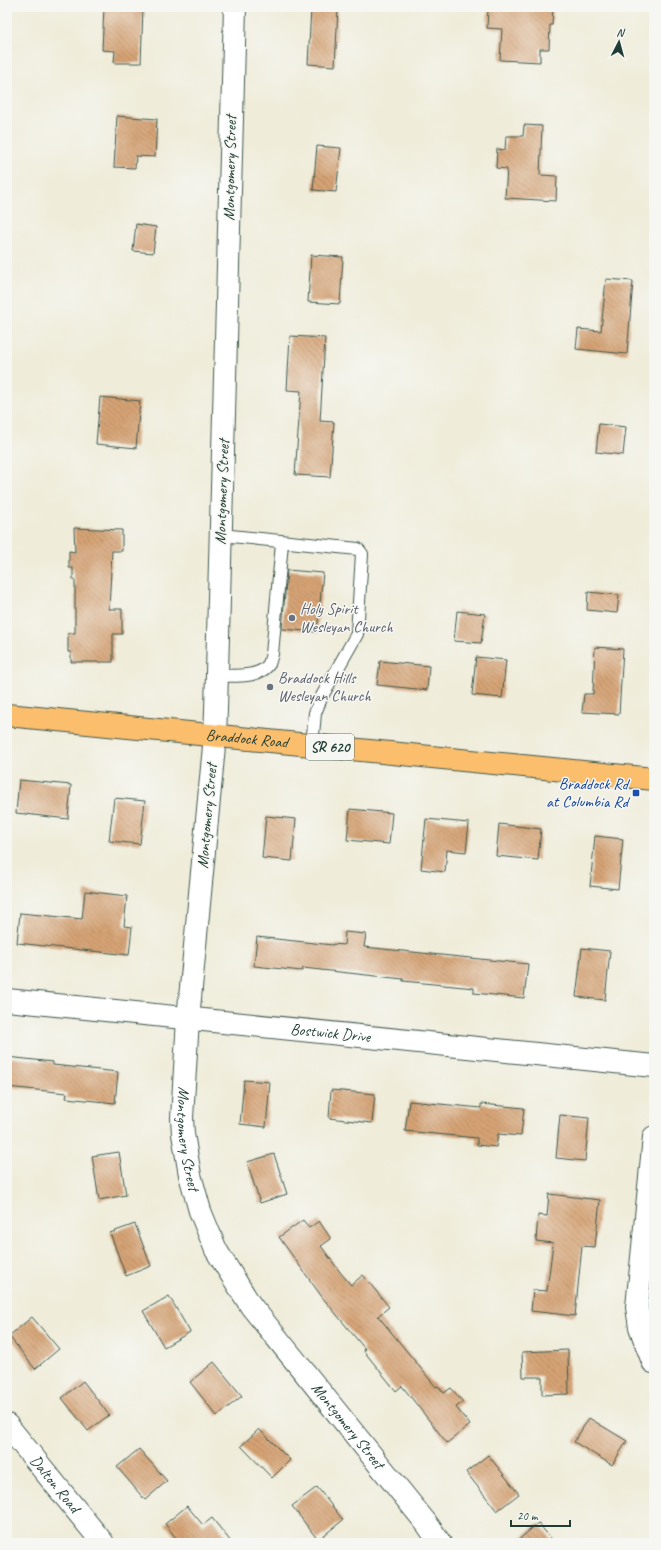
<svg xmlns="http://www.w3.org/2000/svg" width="661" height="1550" viewBox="0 0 661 1550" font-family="Caveat,sans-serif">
<defs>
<pattern id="building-back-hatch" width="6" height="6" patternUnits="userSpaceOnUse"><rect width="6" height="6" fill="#d5a374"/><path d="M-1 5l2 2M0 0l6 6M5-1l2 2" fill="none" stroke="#ac8660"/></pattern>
</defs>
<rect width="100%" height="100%" fill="#f6f6f2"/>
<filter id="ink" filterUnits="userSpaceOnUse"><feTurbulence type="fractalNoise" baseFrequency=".025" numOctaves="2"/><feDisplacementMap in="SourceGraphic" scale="8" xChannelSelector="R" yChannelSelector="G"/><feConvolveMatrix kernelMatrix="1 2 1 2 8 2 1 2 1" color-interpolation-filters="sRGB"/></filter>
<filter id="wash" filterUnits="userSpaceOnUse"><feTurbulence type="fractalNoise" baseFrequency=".012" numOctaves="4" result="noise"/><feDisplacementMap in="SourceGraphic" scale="16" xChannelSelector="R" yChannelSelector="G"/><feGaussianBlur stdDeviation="0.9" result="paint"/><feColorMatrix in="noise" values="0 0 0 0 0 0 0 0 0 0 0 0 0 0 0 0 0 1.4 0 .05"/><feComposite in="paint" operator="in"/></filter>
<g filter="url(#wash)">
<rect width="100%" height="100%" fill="#efecd9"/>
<g id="blocks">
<!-- building -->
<path fill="url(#building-back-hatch)" d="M 104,7 L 143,7 L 141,63 L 114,63 L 115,51 L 102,50 Z
M 504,7 L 553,7 L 552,25 L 550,25 L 549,49 L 540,49 L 540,62 L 500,60 L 502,29 L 487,28 L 488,8 L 504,9 Z
M 311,8 L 338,9 L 335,66 L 308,64 Z
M 117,116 L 157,119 L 155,157 L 136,156 L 135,168 L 114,167 Z
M 524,125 L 542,126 L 540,175 L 557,176 L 556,201 L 505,198 L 507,169 L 496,168 L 497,149 L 505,150 L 506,136 L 523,136 Z
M 317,146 L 341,148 L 336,192 L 313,190 Z
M 136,224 L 156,227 L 153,253 L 133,251 Z
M 311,255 L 343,257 L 340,304 L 308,302 Z
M 606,279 L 633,281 L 627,354 L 576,349 L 578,329 L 601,331 Z
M 290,336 L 325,338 L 320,421 L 334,422 L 330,477 L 295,475 L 301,391 L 287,390 Z
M 100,397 L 140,401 L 136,448 L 96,444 Z
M 599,424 L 626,427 L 623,455 L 596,452 Z
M 74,528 L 122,530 L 122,551 L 112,551 L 109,609 L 122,609 L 122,634 L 113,634 L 113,662 L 71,662 L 71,652 L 68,652 L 68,633 L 75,633 L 75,580 L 73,580 L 73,568 L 69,568 L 69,551 L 75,552 Z
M 287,570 L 323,573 L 317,632 L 282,629 Z
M 588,592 L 619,595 L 617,613 L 587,610 Z
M 457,611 L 485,614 L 481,643 L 454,641 Z
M 595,647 L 623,649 L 619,714 L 582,712 L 584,694 L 593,694 Z
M 476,657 L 506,660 L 502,698 L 472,695 Z
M 380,661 L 429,666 L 427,690 L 377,685 Z
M 19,780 L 71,785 L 68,819 L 16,813 Z
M 114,798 L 145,801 L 140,844 L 109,841 Z
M 350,809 L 392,813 L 389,844 L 347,840 Z
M 266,816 L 296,819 L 292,861 L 262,858 Z
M 426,819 L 469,823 L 466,852 L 447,850 L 445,872 L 421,869 Z
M 499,824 L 541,829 L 538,860 L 496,856 Z
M 595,836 L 623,839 L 618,889 L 590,886 Z
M 85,891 L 127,896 L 124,926 L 132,927 L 129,955 L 17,943 L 20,913 L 82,919 Z
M 345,932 L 366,934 L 364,947 L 528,964 L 524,998 L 474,993 L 474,988 L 403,981 L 403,979 L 303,968 L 302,971 L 254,966 L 257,937 L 333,945 L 333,944 L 344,945 Z
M 582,948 L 610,951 L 605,1000 L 576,997 Z
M 7,1057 L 53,1062 L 53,1065 L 118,1072 L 115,1103 L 66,1098 L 67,1093 L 7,1087 Z
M 244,1080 L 270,1082 L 266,1127 L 240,1124 Z
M 331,1090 L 375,1094 L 372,1123 L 329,1118 Z
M 409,1101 L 481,1108 L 481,1104 L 524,1108 L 521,1136 L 498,1134 L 496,1147 L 477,1145 L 477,1138 L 405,1131 Z
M 560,1115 L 589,1118 L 585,1161 L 556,1158 Z
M 119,1152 L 126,1195 L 99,1200 L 92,1156 Z
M 274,1154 L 287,1194 L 260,1203 L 247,1162 Z
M 549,1194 L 600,1200 L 595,1247 L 582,1246 L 575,1316 L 531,1311 L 533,1290 L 547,1291 L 553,1243 L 536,1241 L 538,1215 L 547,1216 Z
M 303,1220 L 309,1228 L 319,1221 L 331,1239 L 321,1246 L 340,1272 L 351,1285 L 363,1275 L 389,1307 L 378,1316 L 436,1387 L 438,1386 L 444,1393 L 451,1388 L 463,1402 L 456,1407 L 470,1425 L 447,1443 L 402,1386 L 396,1391 L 363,1350 L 365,1349 L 322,1297 L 279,1237 Z
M 135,1224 L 151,1266 L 126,1276 L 110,1233 Z
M 169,1296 L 190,1332 L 164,1347 L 143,1311 Z
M 32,1317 L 59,1349 L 35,1369 L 9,1336 Z
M 568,1350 L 569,1394 L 542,1395 L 542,1377 L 523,1377 L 522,1352 Z
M 214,1362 L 242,1396 L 217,1416 L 190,1382 Z
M 83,1381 L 109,1415 L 88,1431 L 62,1398 Z
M 589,1418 L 627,1441 L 612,1465 L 574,1442 Z
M 259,1429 L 290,1460 L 272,1478 L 241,1446 Z
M 139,1449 L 167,1481 L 145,1500 L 117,1467 Z
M 488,1455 L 519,1494 L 497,1511 L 466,1472 Z
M 317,1487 L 343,1520 L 318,1540 L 292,1506 Z
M 187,1506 L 203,1525 L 212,1518 L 232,1543 L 180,1543 L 165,1524 Z
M 538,1523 L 555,1543 L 515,1543 Z"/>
</g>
</g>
<g filter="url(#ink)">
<use href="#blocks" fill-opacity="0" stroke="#3e574d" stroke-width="1"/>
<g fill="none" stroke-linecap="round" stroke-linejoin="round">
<!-- service casing -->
<g stroke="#3e574d" stroke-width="14">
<path id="service" d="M 221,535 L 358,549 L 362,554 L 357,634 L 322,696 L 315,713 L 312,746
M 217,676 C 232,675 259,679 269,664 C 270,661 271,657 272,654 L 282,543"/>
</g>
<!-- minor casing -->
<g stroke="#3e574d" stroke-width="24">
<g id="minor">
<path id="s1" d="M 235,7 L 216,710 L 215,736 L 188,1019 L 182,1118 L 183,1134 L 190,1175 L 200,1211 L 216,1250 L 251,1306 L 427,1524 L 440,1543"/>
<path id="s2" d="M 7,1000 L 654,1066"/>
<path d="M 653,1362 L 640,1327 L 637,1307 L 654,1137"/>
<path id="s3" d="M 7,1425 L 103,1543"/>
</g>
</g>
<!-- primary casing -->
<g stroke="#3e574d" stroke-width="24">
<g id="primary">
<path id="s4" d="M 7,715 L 654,779"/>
</g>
</g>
<!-- service -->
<use href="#service" stroke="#fff" stroke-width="12"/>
<!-- minor -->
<use href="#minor" stroke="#fff" stroke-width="22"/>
<!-- primary -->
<use href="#primary" stroke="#fabe6d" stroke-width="22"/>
</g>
</g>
<!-- markers -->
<g fill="#6b7280" stroke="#f6f6f2" stroke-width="1.5">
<circle cx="292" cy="618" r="4"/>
<circle cx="270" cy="687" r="4"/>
</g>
<rect fill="#1a4fb4" stroke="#f6f6f2" stroke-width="1.5" x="632" y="789" width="8" height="8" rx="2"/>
<g text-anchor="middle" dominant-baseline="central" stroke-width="3" stroke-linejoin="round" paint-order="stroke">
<!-- shield labels -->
<rect fill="#f6f6f2" stroke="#60746d" stroke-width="1" x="306" y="734" width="48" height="26" rx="3"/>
<g font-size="15" font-weight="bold" fill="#1f3d34">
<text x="330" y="747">SR 620</text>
</g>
<!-- street labels -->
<g font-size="16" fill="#1f3d34" stroke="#f6f6f2">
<text transform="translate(230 168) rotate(-89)">Montgomery Street</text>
<text transform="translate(222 492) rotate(-88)">Montgomery Street</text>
<text stroke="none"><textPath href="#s4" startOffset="241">Braddock Road</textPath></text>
<text transform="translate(207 816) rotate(-85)">Montgomery Street</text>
<text stroke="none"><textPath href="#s2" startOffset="325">Bostwick Drive</textPath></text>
<text stroke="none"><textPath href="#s1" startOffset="1134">Montgomery Street</textPath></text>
<text stroke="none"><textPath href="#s1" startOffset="1470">Montgomery Street</textPath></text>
<text stroke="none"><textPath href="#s3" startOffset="76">Dalton Road</textPath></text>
</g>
<!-- worship labels -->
<g font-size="16" fill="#5b616d" stroke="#f6f6f2" text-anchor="start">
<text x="300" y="609">Holy Spirit<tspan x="300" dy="18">Wesleyan Church</tspan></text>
<text x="278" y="678">Braddock Hills<tspan x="278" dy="18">Wesleyan Church</tspan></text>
</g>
<!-- transit labels -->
<g font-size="16" fill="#164399" stroke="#f6f6f2" text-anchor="end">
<text x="628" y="784">Braddock Rd<tspan x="628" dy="18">at Columbia Rd</tspan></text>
</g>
</g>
<!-- margin -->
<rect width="661" height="1550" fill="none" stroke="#f6f6f2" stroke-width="24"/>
<!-- north arrow -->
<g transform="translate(619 42) rotate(6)" stroke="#f6f6f2" stroke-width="3" paint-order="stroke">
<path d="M0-3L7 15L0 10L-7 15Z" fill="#1f3d34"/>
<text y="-6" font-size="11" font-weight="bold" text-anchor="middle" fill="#1f3d34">N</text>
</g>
<!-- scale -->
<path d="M511 1520v6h59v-6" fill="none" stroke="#1f3d34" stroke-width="2"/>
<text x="517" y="1520" font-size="12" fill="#1f3d34" stroke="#f6f6f2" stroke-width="3" paint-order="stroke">20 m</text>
</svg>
